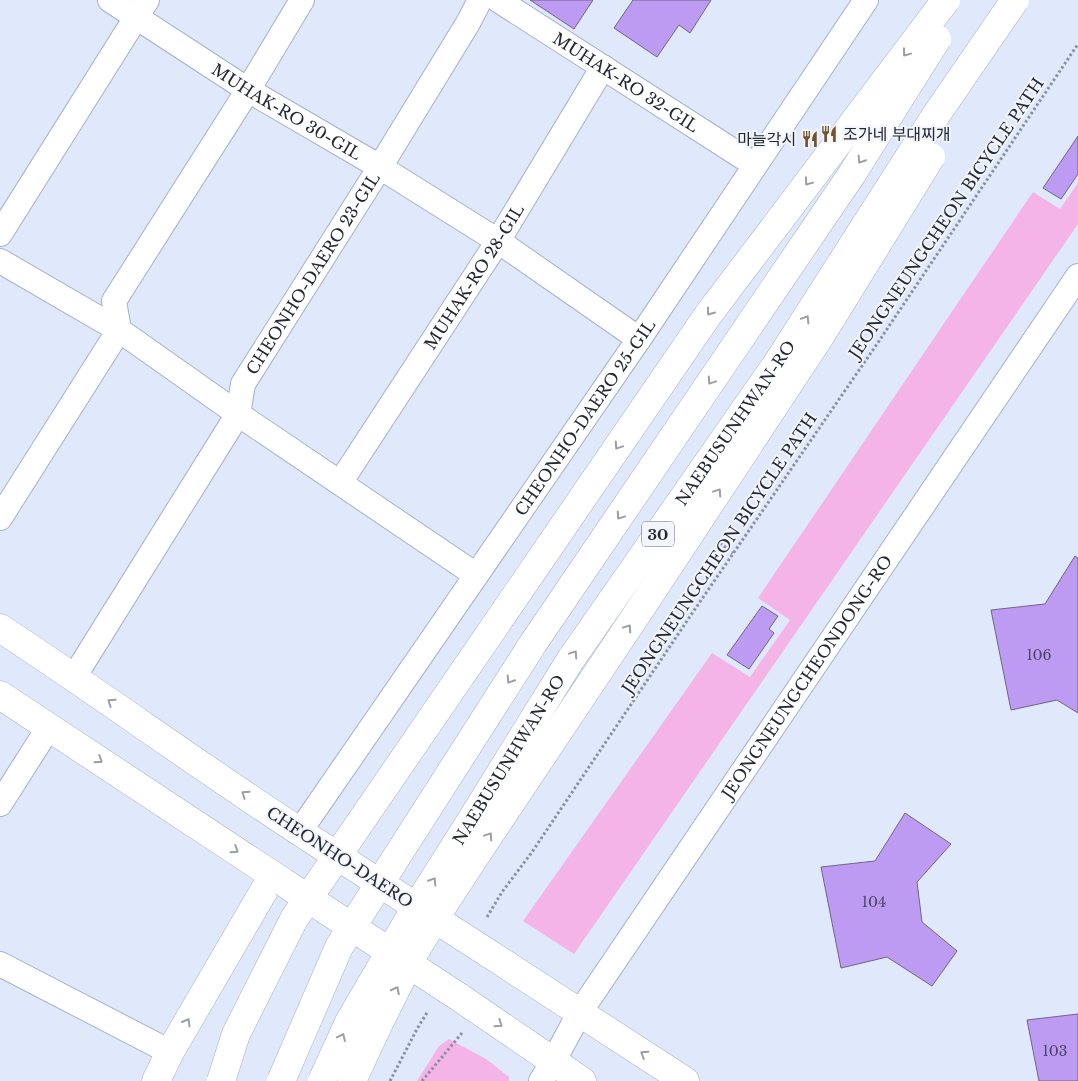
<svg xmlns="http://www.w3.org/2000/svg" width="1078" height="1081" viewBox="0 0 1078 1081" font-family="'Libre Baskerville','Noto Sans KR',serif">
<rect width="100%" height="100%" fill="#e0e8fc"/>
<!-- green -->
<path fill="#f4b4e7" d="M 1078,183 L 1078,224 L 574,954 L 523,921 L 712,653 L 750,677 L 790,620 L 758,598 L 1033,192 L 1060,209 Z
M 449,1039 L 486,1059 L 509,1077 L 509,1081 L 417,1081 L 439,1046 Z"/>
<!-- pier -->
<path fill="#e0e8fc" d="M 913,0 L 1065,0 L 821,391 L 794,374 L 460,878 L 487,896 L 409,1011 L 390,998 L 352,1081 L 258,1081 L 275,1038 L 317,949 L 281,925 L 357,807 L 389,829 L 719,323 L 698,307 L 821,129 Z"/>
<!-- building -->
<path fill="#bd9bf3" stroke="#706583" d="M 530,0 L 593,0 L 574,29 Z
M 633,0 L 711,0 L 690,33 L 679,25 L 657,57 L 614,28 Z
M 1078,136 L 1078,174 L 1061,199 L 1043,188 Z
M 1075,556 L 1078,558 L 1078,713 L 1057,700 L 1011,710 L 991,610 L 1045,604 Z
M 762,606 L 778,616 L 769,629 L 774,633 L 749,669 L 727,655 Z
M 905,813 L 951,844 L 917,882 L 922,922 L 957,951 L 932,986 L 887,957 L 841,968 L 821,867 L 875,861 Z
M 1078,1014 L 1078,1081 L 1039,1081 L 1027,1020 Z"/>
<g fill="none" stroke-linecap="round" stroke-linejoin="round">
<!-- minor casing -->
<g stroke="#a4b0d0" stroke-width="26">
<g id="minor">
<path id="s1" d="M 110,0 L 248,90 L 380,167 L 498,241 L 639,339"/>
<path id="s2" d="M 498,0 L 755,165"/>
<path d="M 0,234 L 147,0"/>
<path d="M 0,261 L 119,330 L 238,414 L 476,575"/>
<path id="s3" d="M 340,483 L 498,241 L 603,67"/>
<path d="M 0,518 L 119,330 L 114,301 L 248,90 L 302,0"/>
<path id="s4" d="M 74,677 L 238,414 L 243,384 L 380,167 L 468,23 L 480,0"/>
<path d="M 0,804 L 49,727"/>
<path id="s5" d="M 300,831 L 639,339 L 866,0"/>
<path d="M 0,964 L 170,1052"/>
<path id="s6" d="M 541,1081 L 553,1062 L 580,1012 L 1078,276"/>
</g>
</g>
<!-- tertiary casing -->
<g stroke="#a4b0d0" stroke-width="29">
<path id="tertiary" d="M 156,1081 L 170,1052 L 273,875"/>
</g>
<!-- primary casing -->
<g stroke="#a4b0d0" stroke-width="29">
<path id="primary" d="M 0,628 C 105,697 206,771 311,839
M 0,695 L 283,882
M 488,953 L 685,1081
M 459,997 L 582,1081"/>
</g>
<!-- path -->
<path stroke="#8a90a1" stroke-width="3" stroke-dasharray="2.5 2.5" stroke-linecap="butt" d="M 720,543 L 733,553
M 487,917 L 502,892 L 532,852 L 693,612 L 877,344 L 1078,44
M 390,1081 L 417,1029 L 428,1011
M 422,1081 L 462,1033"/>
<!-- minor -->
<use href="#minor" stroke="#fff" stroke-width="24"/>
<!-- tertiary -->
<use href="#tertiary" stroke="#fff" stroke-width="28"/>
<!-- primary -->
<use href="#primary" stroke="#fff" stroke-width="28"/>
<!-- primary-bridge casing -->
<g stroke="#a4b0d0" stroke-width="29" stroke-linecap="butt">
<path id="primary-bridge" d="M 311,839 L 488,953
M 283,882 L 459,997"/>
</g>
<!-- trunk-bridge casing -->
<g stroke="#a4b0d0" stroke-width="29" stroke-linecap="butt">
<g id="trunk-bridge">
<path d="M 221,1081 L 236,1034 L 294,919 L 708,315 L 946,0"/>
<path d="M 281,1081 L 339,947 L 534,642 L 852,174 L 937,39"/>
<path id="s7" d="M 322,1081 L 349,1022 L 412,914 L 470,822 L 571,659 L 778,362 L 934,118 L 1015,0"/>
<path d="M 352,1081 L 378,1025 L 414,953 L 440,910 L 480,849 L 649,596 L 821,335 L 931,157"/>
</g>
</g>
<!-- primary-bridge -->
<use href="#primary-bridge" stroke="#fff" stroke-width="28"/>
<!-- trunk-bridge -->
<use href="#trunk-bridge" stroke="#fff" stroke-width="28"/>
</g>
<!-- one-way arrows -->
<defs><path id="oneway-chevron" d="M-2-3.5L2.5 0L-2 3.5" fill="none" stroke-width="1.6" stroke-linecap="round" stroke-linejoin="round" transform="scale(1.25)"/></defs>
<g stroke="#9c9ea4">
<use href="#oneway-chevron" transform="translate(906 53) rotate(127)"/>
<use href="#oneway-chevron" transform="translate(861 160) rotate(122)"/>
<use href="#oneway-chevron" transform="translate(808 182) rotate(127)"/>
<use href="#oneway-chevron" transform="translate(710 312) rotate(126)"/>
<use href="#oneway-chevron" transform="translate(806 319) rotate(-58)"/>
<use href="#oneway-chevron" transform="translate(711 381) rotate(124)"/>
<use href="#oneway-chevron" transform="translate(618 446) rotate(124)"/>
<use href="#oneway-chevron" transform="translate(718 492) rotate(-56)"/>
<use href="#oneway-chevron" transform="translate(620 516) rotate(124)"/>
<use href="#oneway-chevron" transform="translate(628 628) rotate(-56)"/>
<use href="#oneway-chevron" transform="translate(574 654) rotate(-56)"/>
<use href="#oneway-chevron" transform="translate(510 680) rotate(123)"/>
<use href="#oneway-chevron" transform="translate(111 702) rotate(-145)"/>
<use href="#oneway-chevron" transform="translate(99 760) rotate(33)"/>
<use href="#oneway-chevron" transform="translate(245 794) rotate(-145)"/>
<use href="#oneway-chevron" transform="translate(489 836) rotate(-56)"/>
<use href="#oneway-chevron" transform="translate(235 850) rotate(33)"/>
<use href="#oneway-chevron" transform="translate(433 881) rotate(-57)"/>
<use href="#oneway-chevron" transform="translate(396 990) rotate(-63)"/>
<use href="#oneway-chevron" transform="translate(187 1022) rotate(-60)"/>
<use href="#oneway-chevron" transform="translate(499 1024) rotate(34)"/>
<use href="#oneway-chevron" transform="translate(342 1037) rotate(-65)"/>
<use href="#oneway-chevron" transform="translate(644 1054) rotate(-147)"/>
</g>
<!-- icons -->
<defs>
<g id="restaurant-bare" transform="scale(1.35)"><path d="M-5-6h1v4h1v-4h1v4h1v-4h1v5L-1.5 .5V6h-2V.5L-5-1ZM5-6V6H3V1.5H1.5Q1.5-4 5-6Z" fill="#74542a" stroke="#f3f5fc" stroke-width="2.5" paint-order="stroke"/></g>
</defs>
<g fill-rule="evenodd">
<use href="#restaurant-bare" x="829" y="134"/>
<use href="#restaurant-bare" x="810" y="139"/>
</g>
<g text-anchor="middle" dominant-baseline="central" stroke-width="4" stroke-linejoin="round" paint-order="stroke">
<!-- number labels -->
<g font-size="14" fill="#4a4564">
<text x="1039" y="655">106</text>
<text x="874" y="902">104</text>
<text x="1055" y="1051">103</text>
</g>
<!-- shield labels -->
<rect fill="#f3f5fc" stroke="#616670" stroke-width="1" x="642" y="521.5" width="32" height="25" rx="4"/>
<g font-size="15" font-weight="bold" fill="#232834">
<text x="658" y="534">30</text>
</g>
<!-- street labels -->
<g font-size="16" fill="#232834" stroke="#f3f5fc">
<text stroke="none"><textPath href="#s2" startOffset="152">MUHAK-RO 32-GIL</textPath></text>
<text stroke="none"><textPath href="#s1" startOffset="209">MUHAK-RO 30-GIL</textPath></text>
<text transform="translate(946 218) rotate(-56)">JEONGNEUNGCHEON BICYCLE PATH</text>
<text stroke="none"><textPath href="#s4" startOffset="471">CHEONHO-DAERO 23-GIL</textPath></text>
<text stroke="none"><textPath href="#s3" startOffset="246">MUHAK-RO 28-GIL</textPath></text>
<text stroke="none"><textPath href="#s5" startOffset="502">CHEONHO-DAERO 25-GIL</textPath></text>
<text stroke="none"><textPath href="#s7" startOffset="778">NAEBUSUNHWAN-RO</textPath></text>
<text transform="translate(719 553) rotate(-56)">JEONGNEUNGCHEON BICYCLE PATH</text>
<text stroke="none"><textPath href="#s6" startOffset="484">JEONGNEUNGCHEONDONG-RO</textPath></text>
<text stroke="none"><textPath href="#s7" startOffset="372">NAEBUSUNHWAN-RO</textPath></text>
<text transform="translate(340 857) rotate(33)">CHEONHO-DAERO</text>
</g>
<!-- poi labels -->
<g font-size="16" fill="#232834" stroke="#f3f5fc" text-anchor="start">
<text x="843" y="134">조가네 부대찌개</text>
<text x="796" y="139" text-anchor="end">마늘각시</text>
</g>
</g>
</svg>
